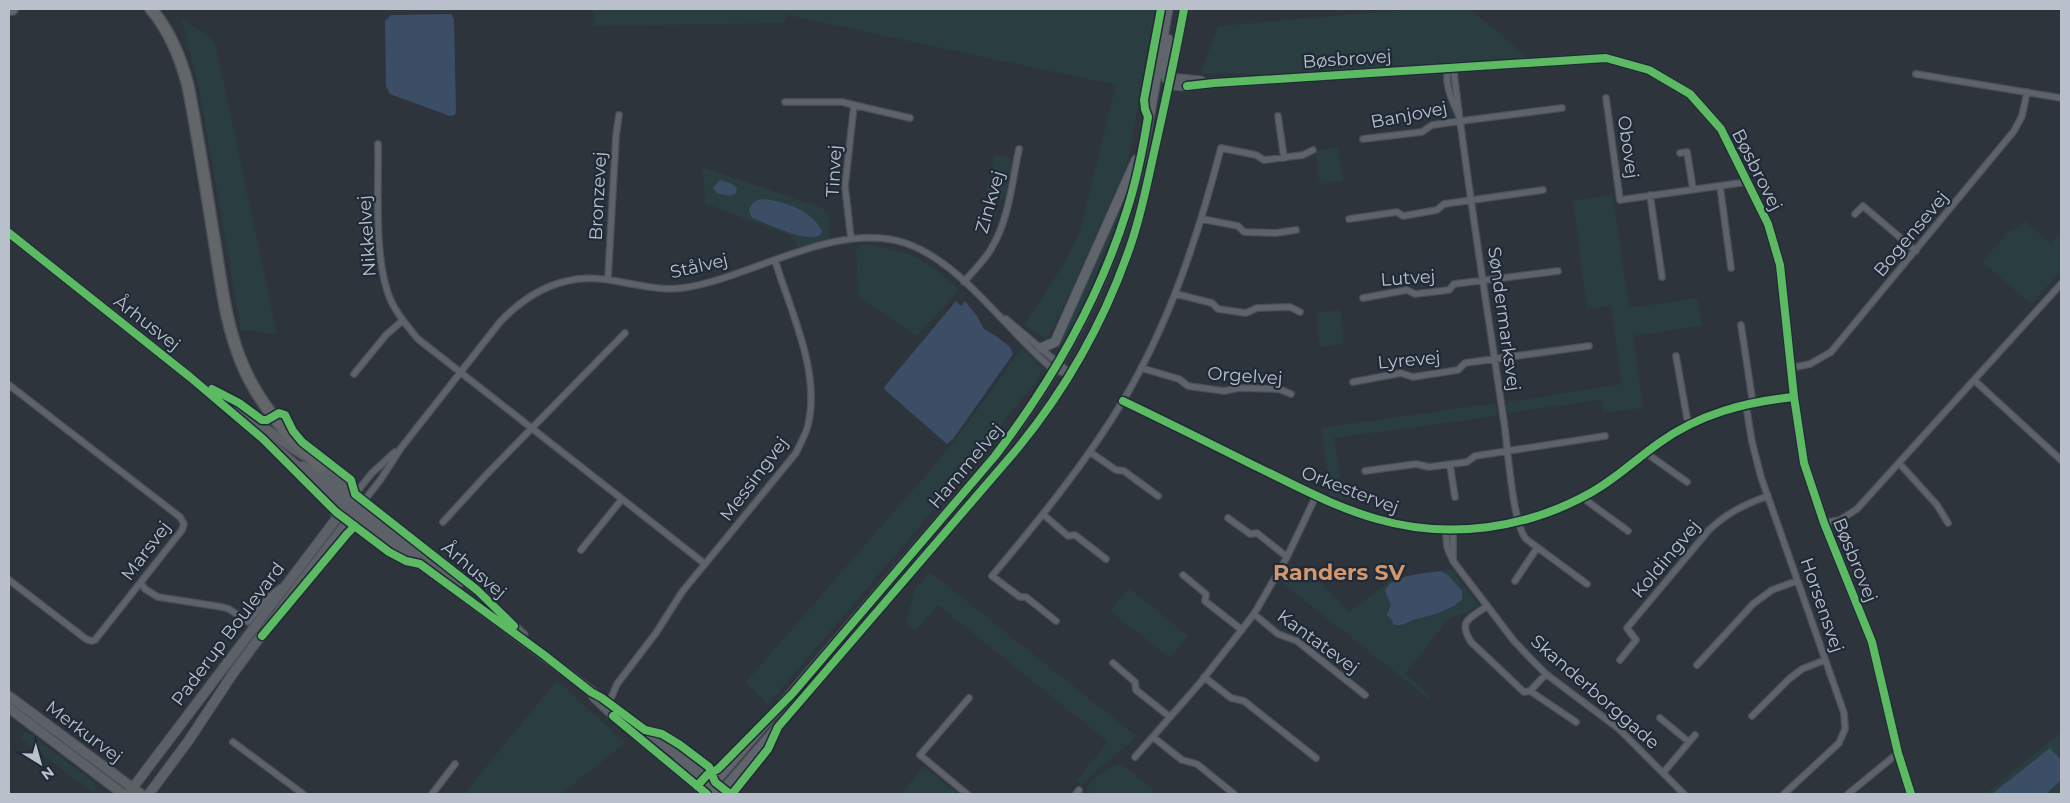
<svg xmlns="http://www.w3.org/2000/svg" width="2070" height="803" viewBox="0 0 2070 803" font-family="Montserrat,sans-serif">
<rect width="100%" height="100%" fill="#2d343c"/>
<!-- green -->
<path fill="#2a3e42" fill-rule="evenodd" d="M 594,9 L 1156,9 L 1127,165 L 1069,296 L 1047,340 L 1024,325 L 1065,262 L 1080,231 L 1116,85 L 787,15 L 784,23 L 594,26 Z
M 1417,9 L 1470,9 L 1528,58 L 1253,75 L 1242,73 L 1200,74 L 1218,26 Z
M 181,18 L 215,42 L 277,334 L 241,330 L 199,88 Z
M 1338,147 L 1343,181 L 1320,184 L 1315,151 Z
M 996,155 L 1011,158 L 1013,160 L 1005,196 L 1002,199 L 986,194 L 994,157 Z
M 702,167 L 822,208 L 829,216 L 829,239 L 799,247 L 791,236 L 706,204 ZM 775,200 C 793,206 814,213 822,231 L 820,234 L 771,224 L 752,218 Z
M 1613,195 L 1629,308 L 1697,298 L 1702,325 L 1633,336 L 1643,408 L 1603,413 L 1601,400 L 1508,413 L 1507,402 L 1622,384 L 1611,305 L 1587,309 L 1573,201 Z
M 1117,210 L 1121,211 L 1085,303 L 1060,350 L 1057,345 Z
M 2025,221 L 2051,244 L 2061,232 L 2061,271 L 2031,304 L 1982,262 L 2009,231 L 2019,228 Z
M 860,245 C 907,248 924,257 959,290 L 917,336 L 861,299 L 858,295 L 856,250 Z
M 1340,310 L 1344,344 L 1320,347 L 1316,313 Z
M 1022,348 L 1042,368 L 1037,381 L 1007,417 L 984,451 L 768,704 L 746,682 L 950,447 Z
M 1496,403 L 1497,416 L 1334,438 L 1343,500 L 1331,496 L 1321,428 Z
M 1290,563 L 1309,571 L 1349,612 L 1393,579 L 1451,569 L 1479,606 L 1448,620 L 1405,674 L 1431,696 L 1429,699 L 1280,581 Z
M 930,572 L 1136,736 C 1119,754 1098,767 1082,785 L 1076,781 L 1108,742 L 938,605 L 915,631 L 906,623 L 915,589 Z
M 1129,588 L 1188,636 L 1170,658 L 1110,611 Z
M 557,680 L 625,743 L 561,794 L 464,794 Z
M 26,731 L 95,783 L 96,792 L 91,791 L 20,738 Z
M 2061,732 L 2061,791 L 2056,794 L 1986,794 Z
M 1121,763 L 1157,794 L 1092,794 L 1086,789 C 1094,776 1107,769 1121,763 Z
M 924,766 L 958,794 L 901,794 Z"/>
<!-- water -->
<path fill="#3c4e66" d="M 451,14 L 454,19 L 456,110 L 455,115 L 450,116 L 390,94 L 386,86 L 385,21 L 391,15 Z
M 720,180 L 732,184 L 737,188 L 736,193 L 730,196 L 717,193 L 713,188 Z
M 765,199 C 786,202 813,211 822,231 L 820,235 C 806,244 768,223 752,218 L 749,210 C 753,201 756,200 765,199 Z
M 956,301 L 961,306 L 965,301 L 977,316 L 984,329 L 996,336 L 1010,347 L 1013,354 L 953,439 L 947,444 L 884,389 L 885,386 Z
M 1440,571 L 1448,575 L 1462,591 L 1462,600 C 1448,611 1433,615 1416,619 C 1408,621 1401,628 1393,624 L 1392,620 L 1387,615 L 1391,605 L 1385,591 C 1391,574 1424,574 1440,571 Z
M 2050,748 L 2061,760 L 2061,780 L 2046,794 L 1992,794 Z"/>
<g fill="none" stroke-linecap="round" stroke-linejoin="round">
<!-- street casing -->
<g stroke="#4c5056" stroke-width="8">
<path id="street" d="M 1916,74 L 2061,98
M 1606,98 L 1620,200 L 1747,182
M 785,102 L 842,102 L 854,105
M 1278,116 L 1284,158
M 1461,121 C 1455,106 1442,83 1449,68 L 1454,73 C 1468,190 1487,306 1504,422 C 1508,447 1512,522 1526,539 L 1587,584
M 1363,139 L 1422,132 L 1432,125 L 1461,121 L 1562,108
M 378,144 C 379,190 373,260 391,301 C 398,316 408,327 418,339 L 705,564
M 1680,153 L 1687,152 L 1693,189
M 1720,186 L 1731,268
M 1650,195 L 1662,277
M 1855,214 L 1863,206 L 1916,251
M 1202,219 L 1238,226 L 1244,232 L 1276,233 L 1296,230
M 1349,219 L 1397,212 L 1403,216 L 1437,210 L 1444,204 L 1543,190
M 851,239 L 845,186 L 854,105 L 910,118
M 608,278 L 616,136 L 619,115
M 964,282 C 973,271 984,261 991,249 C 1009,220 1012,182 1019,149
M 1176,294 L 1212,303 L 1218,309 L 1246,313 L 1257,308 L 1290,307 L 1300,312
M 1363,298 L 1407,290 L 1415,294 L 1449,290 L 1454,284 L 1558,271
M 1006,319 L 1070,373
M 1741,325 L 1753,404
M 1676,356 L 1687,418 L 1690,423
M 1141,368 L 1179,379 L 1188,386 L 1224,391 L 1238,388 L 1279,389 L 1291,394
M 1790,368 L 1810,364 L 1831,352 L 2014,131 L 2022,116 L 2027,92
M 354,374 L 386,335 L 402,321
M 1974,380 L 2061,460
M 1353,382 L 1401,373 L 1413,377 L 1458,370 L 1465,363 L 1589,346
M 9,385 L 180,517 L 184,524 L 182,530 L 95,640 L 91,641 L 86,639 L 9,580
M 1123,401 C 1167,422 1211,444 1255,466 C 1295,485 1334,507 1377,519 C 1449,540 1527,529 1592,492 C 1617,478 1636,459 1659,443 C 1699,414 1745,402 1794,397
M 1746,405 L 1752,442 L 1761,477 L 1844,713 L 1845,729 L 1839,743 L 1784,794
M 1090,452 L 1116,470 L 1124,471 L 1158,496
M 1646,453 L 1687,482
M 1899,463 L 1937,505 L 1948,523
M 1450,465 L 1455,497
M 1365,471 L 1416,464 L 1429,467 L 1467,462 L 1475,456 L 1605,436
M 355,494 L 372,473 L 395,452
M 1584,496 L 1587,501 L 1628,531
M 364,501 L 381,479 L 401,448 L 500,322 C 519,302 540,287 567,281 C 606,271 643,293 683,288 C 752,278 835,220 905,243 C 960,261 1005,328 1048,365 L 1054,370 L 1070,374
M 1044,515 L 1068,536 L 1075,535 L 1106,559
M 1228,518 L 1250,534 L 1257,533 L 1287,557
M 443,522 L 487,474 L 625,333
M 1824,523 L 1840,520 L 1857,509 L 2061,284
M 1450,530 L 1446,534 L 1447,547 L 1453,561 L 1514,641 L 1533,661 L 1546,674 L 1619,729 L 1684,794
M 1450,530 L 1453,534 L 1453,559
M 581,550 L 622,499
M 1183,575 L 1206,594 L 1205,601 L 1242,630
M 1515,581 L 1537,548
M 141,583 L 145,589 L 158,597 L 222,607 L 229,609 L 248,622 L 268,598 L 280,588
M 1487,606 C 1471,618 1457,620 1471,642 L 1524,692 L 1530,691 L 1576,722
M 1254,614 L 1278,634 L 1297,641 L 1365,695
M 1056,621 L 1026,597 L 1020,597 L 992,576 C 1039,520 1085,464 1123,401 C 1170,322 1198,236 1221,148 L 1256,155 L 1264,160 L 1303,155 L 1313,150
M 1620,660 L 1636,640 L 1627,628 L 1709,530 C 1727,513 1745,504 1768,496
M 1113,663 L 1135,682 L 1136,690 L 1170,717
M 1697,665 L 1753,604 L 1772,590 L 1797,581
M 1204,677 L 1231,698 L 1244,701 L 1316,758
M 1530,691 L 1546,674
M 609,703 L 617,684 L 656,633 L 682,592 L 796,453 C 800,444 806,434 808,425 C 821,371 790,311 775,260
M 1752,716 L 1789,679 L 1802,669 L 1825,660
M 1660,718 L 1689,742
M 1153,737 L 1182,760 L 1197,764 L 1234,794
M 233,742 L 303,794
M 1135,757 L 1200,683 L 1254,614 L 1287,557 L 1316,496
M 1663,773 L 1695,735
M 432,794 L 455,764
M 967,794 L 920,755 L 969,698
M 1076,794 L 1079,790
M 1848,794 L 1898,753"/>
</g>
<!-- secondary casing -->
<g stroke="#4c5056" stroke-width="11">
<path id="secondary" d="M 1171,78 L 1201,81
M 1169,85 L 1187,86 L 1214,83 L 1606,58 L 1649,70 L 1690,94 L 1721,129 L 1768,224 L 1780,265 L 1794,397 L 1804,463 L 1824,523 L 1872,642 L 1898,753 L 1911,794
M 9,233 L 190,377 L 368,525 L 730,794
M 234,407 L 303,455
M 316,464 L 477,590 L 523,635
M 303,466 L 346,495 L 357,500
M 302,478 L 334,509 L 337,518
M 353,507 L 364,511 L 451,577 L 461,582
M 320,567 C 331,554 350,521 368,525
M 9,696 L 141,794
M 594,697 L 617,719 L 707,794
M 9,708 L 123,794
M 676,762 L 703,783 L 715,787
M 128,794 L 355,494
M 149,794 L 189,740 L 232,675 L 303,579 L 364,501"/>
</g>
<!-- primary casing -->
<g stroke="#4b5059" stroke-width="11">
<path id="primary" d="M 1168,39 L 1165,74 L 1169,85
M 1041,348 L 1055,342 L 1136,160
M 715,782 L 995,456 C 1056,377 1106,288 1133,191 C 1149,132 1157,70 1168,9
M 724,789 L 1017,449 C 1067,388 1107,316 1132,241 C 1141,214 1147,185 1153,157 C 1164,108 1175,58 1184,9"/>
</g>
<!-- highway casing -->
<g stroke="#4a5057" stroke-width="14">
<path id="highway" d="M 9,9 L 12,9
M 151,9 C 170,31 181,59 188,86 C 199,141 207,196 216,251 C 222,290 227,329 243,366 C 260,406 290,438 321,468
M 706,775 L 710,782 L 710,794
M 720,794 L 724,789"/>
</g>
<!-- street -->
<use href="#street" stroke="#5e626a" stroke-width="5.5"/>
<!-- secondary -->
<use href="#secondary" stroke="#5c6168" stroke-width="9"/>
<!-- primary -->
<use href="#primary" stroke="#5f656b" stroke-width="9"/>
<!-- highway -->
<use href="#highway" stroke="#636669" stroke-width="11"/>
<!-- cycleway casing -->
<g stroke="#202a37" stroke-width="11">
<path id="cycleway" d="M 1187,86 L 1214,83 L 1606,58 L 1649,70 L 1690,94 L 1721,129 L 1768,224 L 1780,265 L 1794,397 L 1804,463 L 1824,523 L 1872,642 L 1898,753 L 1911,794
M 9,233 L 190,377 L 263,439 L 336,512 L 389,552 L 406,561 L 420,564 L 544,655 L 591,692 L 602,698 L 645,730 L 662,734 L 680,745 L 709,767 L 715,782 L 730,794
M 212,389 L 239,403 L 262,420 L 267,420 L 279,413 L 285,415 L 293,431 L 302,442 L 351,480 L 355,494 L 477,590 L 514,626
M 1123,401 C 1167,422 1211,444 1255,466 C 1295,485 1334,507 1377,519 C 1449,540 1527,529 1592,492 C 1617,478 1636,459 1659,443 C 1699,414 1745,402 1794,397
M 262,636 L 347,534 L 355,526
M 613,716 L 707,794
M 697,786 L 707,775 L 718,769 L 792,694 L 995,456 C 1052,381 1099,300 1127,210 C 1137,179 1143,148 1148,117 L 1145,109 L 1144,100 L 1161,9
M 732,794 L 768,749 L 778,727 L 1017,449 C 1067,388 1107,316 1132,241 C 1141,214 1147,185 1153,157 C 1164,108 1175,58 1184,9"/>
</g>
<!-- cycleway -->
<use href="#cycleway" stroke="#5cba63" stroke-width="8"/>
</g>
<g text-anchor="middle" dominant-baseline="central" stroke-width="4.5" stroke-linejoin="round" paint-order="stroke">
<!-- street labels -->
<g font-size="18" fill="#b9c0cc" stroke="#202a37">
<text transform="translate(1347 59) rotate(-4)">Bøsbrovej</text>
<text transform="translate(1409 115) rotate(-11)">Banjovej</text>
<text transform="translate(1628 147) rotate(82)">Obovej</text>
<text transform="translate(1757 170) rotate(63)">Bøsbrovej</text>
<text transform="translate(834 171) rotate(-87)">Tinvej</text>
<text transform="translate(598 196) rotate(-87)">Bronzevej</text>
<text transform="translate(990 202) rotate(-74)">Zinkvej</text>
<text transform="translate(1911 234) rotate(-50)">Bogensevej</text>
<text transform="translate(367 236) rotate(-94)">Nikkelvej</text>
<text transform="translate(699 266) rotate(-13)">Stålvej</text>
<text transform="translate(1408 278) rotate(-4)">Lutvej</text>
<text transform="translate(1504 319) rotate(82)">Søndermarksvej</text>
<text transform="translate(147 323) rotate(38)">Århusvej</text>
<text transform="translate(1409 360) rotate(-5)">Lyrevej</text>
<text transform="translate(1245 376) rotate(4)">Orgelvej</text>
<text transform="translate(966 466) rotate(-50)">Hammelvej</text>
<text transform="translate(754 479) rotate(-53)">Messingvej</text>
<text transform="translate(1350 490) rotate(21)">Orkestervej</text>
<text transform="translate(146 551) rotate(-53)">Marsvej</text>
<text transform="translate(1666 559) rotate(-50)">Koldingvej</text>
<text transform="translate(1855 560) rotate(68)">Bøsbrovej</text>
<text transform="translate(474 570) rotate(40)">Århusvej</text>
<text transform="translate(1822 605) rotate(71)">Horsensvej</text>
<text transform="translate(228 634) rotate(-53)">Paderup Boulevard</text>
<text transform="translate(1318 642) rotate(36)">Kantatevej</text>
<text transform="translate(1595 692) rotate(41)">Skanderborggade</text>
<text transform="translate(84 732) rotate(37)">Merkurvej</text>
</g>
<!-- district labels -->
<g font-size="22" font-weight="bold" fill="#d4966b" stroke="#202a37">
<text x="1339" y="572">Randers SV</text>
</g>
</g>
<!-- border -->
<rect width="2070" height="803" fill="none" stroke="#b9c0cc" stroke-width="20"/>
<!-- north arrow -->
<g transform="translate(40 763) rotate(143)" stroke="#202a37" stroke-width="4" paint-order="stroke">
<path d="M0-4L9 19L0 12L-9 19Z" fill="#b9c0cc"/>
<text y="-8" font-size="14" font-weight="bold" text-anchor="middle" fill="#b9c0cc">N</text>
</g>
</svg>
